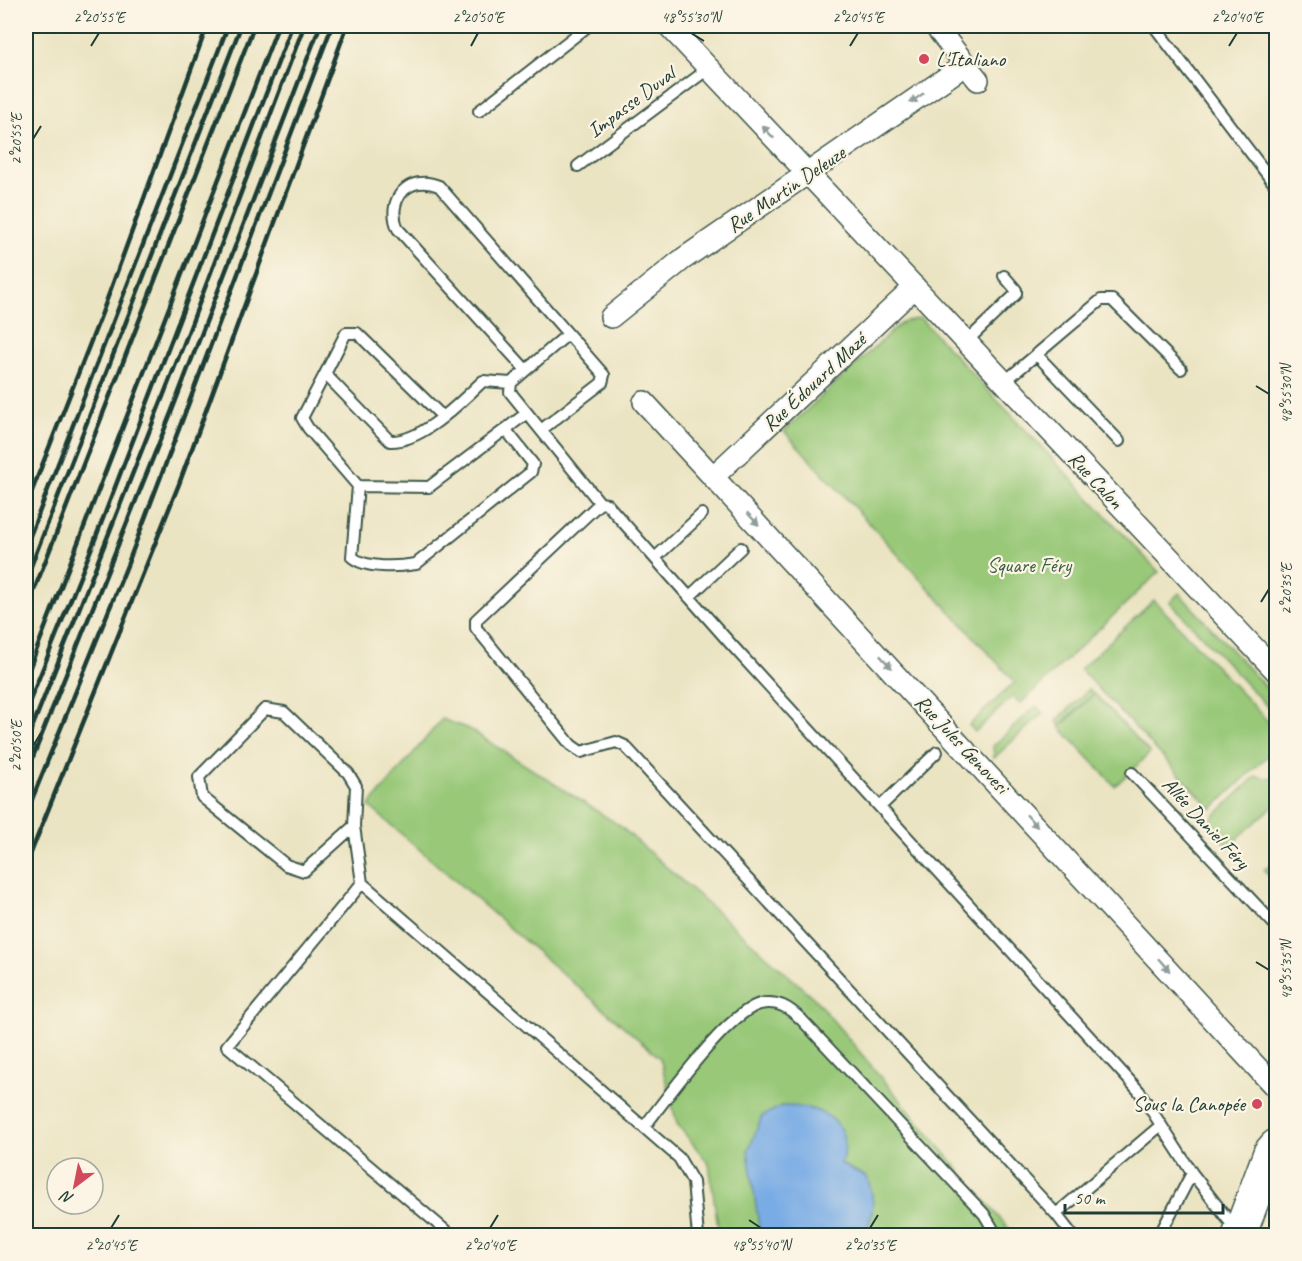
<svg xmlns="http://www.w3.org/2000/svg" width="1302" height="1261" viewBox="0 0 1302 1261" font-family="Caveat,sans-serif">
<rect width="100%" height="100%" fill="#fcf5e5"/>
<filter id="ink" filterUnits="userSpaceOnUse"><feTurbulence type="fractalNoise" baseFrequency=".0167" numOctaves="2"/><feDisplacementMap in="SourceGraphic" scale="12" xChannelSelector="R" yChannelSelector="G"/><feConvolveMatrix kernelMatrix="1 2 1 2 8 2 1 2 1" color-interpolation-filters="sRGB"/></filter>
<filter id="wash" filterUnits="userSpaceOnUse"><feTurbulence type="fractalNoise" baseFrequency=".008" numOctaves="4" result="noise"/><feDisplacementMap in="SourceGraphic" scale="24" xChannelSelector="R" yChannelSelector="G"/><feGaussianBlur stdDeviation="1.35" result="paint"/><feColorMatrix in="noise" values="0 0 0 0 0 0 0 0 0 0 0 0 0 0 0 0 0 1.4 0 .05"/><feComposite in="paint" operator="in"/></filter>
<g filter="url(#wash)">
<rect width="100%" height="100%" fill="#ebe4c3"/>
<!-- green -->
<path fill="#98c878" stroke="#5c8256" stroke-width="1.5" d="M 920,318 L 1159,572 L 1020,704 L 1013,696 L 975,732 L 969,725 L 1015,682 L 784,431 L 902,322 Z
M 1179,593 L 1276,698 L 1276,716 L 1170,602 Z
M 1154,600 L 1276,730 L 1276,748 L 1212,809 L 1080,669 Z
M 1089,689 L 1093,694 L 1060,725 L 1056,721 Z
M 1095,694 L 1150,753 L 1115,786 L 1060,727 Z
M 1036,706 L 1043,713 L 994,758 L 993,746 Z
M 442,719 L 469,729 L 619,825 L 815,999 L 1014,1235 L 719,1235 L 709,1164 L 677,1124 L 660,1058 L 369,806 Z
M 1276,773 L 1276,804 L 1228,847 L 1207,823 L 1256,776 L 1271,779 Z
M 1276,859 L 1276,884 L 1264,870 Z"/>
<!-- water -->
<path fill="#79ace5" stroke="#4c748c" stroke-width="1.5" d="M 782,1106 C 809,1106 842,1112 845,1145 C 846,1150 842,1158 841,1164 L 867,1177 C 875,1198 876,1217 862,1235 L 756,1235 L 760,1233 L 748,1151 L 762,1116 Z"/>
</g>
<g filter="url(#ink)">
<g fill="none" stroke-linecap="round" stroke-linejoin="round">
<!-- service casing -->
<g stroke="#3e5649" stroke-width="14">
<path id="service" d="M 149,26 L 155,26
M 1154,26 L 1276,186
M 479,111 L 588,26
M 578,166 L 708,69
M 568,334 L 511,383 L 510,392 L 600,503
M 966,342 L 1016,294 L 1016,290 L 1004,276
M 1037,355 L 1119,441
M 526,370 L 398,229 C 385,200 409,173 439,186 L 604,375 L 602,383 L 541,430
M 325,374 L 302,418 L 308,428 L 358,486 L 429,487 L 527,413
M 1004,382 L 1101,300 L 1112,300 L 1181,369
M 443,417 L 357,333 L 346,333 L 325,374 L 390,441 C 423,442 460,402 483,381 L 511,383
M 358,486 L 352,557 C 366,569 398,567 416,564 L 531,472 L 533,464 L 506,430
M 655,558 L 702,514
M 689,597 L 741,548
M 1132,773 L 1276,926
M 880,807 L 937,752
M 354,826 L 304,871 L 286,865 L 202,797 L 199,777 L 265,709 L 284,712 L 348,773 L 356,786 L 354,826 L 362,883
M 1160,1126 L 1056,1214 L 625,746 L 616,742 L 581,752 L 571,745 L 476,628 L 476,620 L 600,503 L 607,504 L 729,642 L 1139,1091 L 1192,1173 L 1236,1230
M 644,1127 C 667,1098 727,1013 760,1004 C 778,1000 789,1008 801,1019 L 984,1214 L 997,1236
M 1056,1214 L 1073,1236
M 452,1236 L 227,1046 L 362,883 L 679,1158 L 693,1182 L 698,1236
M 1159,1236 L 1192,1173"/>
</g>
<!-- minor casing -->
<g stroke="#3e5649" stroke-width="24">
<path id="minor" d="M 669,26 L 1276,671
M 935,26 L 978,80
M 611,317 L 683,259 L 965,65
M 644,402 L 1276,1088
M 714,476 L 915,287"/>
</g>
<!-- primary casing -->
<g stroke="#3e5649" stroke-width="36">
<path id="primary" d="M 1239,1236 L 1270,1153 L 1276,1146"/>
</g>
<!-- service -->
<use href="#service" stroke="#fff" stroke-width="10"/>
<!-- minor -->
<use href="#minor" stroke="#fff" stroke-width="21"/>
<!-- primary -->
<use href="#primary" stroke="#fff" stroke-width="33"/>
<!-- rail -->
<path stroke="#1f3d34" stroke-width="4.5" d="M 26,506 L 102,313 L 207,26
M 26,546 L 228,26
M 26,579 L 241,26
M 26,611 L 254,26
M 26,677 L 278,26
M 26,710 L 94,542 L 292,26
M 26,743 L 183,346 L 304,26
M 26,774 L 171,413 L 320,26
M 26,814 L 128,563 L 332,26
M 26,865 L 179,484 L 347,26"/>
</g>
<!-- one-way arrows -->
<defs><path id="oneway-solid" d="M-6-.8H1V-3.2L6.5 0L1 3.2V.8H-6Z" transform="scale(1.5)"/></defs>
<g fill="#8f9e9a">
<use href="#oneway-solid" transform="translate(917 98) rotate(145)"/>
<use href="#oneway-solid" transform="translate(768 132) rotate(-133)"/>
<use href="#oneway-solid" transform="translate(753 519) rotate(47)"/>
<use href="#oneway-solid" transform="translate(886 662) rotate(47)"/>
<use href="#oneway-solid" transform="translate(1032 821) rotate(48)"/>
<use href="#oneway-solid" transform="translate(1164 965) rotate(48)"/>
</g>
</g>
<!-- ticks -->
<path fill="none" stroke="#1f3d34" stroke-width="2" d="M 691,33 L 704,41M 91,46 L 99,33M 471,46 L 478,33M 850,46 L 858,33M 1229,46 L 1237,33M 33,139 L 41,126M 1256,386 L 1269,394M 1261,602 L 1269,589M 33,746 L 41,733M 1256,962 L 1269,970M 749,1220 L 761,1228M 111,1228 L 119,1215M 490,1228 L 498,1215M 870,1228 L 878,1215"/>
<!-- markers -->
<g fill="#d1495b" stroke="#fcf5e5" stroke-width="2">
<circle cx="924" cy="59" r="6"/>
<circle cx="1257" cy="1104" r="6"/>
</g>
<g text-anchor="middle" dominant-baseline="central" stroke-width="4.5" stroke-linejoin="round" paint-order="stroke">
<!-- poi labels -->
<g font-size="21" fill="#1f3d34" stroke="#fcf5e5" text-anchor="start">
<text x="936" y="59">L'Italiano</text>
<text x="1245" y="1104" text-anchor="end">Sous la Canopée</text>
</g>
<!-- street labels -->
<g font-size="21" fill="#1f3d34" stroke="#fcf5e5">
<text transform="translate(631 102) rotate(-37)">Impasse Duval</text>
<text transform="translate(786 189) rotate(-34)">Rue Martin Deleuze</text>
<text transform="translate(814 382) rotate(-43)">Rue Édouard Mazé</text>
<text transform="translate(1096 480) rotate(47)">Rue Calon</text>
<text transform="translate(962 744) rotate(47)">Rue Jules Genovesi</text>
<text transform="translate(1206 823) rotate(47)">Allée Daniel Féry</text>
</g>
<!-- park labels -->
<g font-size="21" fill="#3d6045" stroke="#fcf5e5">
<text x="1029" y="565">Square Féry</text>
</g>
</g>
<!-- margin -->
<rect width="1302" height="1261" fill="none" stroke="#fcf5e5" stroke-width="66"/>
<!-- north arrow -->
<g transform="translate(75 1186) rotate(212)"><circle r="28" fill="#fcf5e5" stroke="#a4ab9e" stroke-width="1.5"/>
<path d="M0-4.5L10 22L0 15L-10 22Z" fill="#d1495b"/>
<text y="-9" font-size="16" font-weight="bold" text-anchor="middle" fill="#1f3d34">N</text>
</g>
<!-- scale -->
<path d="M1065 1204v9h158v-9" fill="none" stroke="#1f3d34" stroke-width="3"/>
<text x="1074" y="1204" font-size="18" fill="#1f3d34" stroke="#fcf5e5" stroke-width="4.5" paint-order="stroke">50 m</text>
<rect x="33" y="33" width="1236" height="1195" fill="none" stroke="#1f3d34" stroke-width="2"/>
<g font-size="15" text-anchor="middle" fill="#1f3d34">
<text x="99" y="22">2°20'55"E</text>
<text x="478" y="22">2°20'50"E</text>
<text x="691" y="22">48°55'30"N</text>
<text x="858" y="22">2°20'45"E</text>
<text x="1237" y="22">2°20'40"E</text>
<text transform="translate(16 139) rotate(-90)" y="5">2°20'55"E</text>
<text transform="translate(1286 394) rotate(-90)" y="5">48°55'30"N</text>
<text transform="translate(1286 589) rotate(-90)" y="5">2°20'35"E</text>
<text transform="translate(16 746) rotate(-90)" y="5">2°20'50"E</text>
<text transform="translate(1286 970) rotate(-90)" y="5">48°55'35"N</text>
<text x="111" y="1250">2°20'45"E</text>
<text x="490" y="1250">2°20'40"E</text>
<text x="761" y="1250">48°55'40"N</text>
<text x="870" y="1250">2°20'35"E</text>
</g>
</svg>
